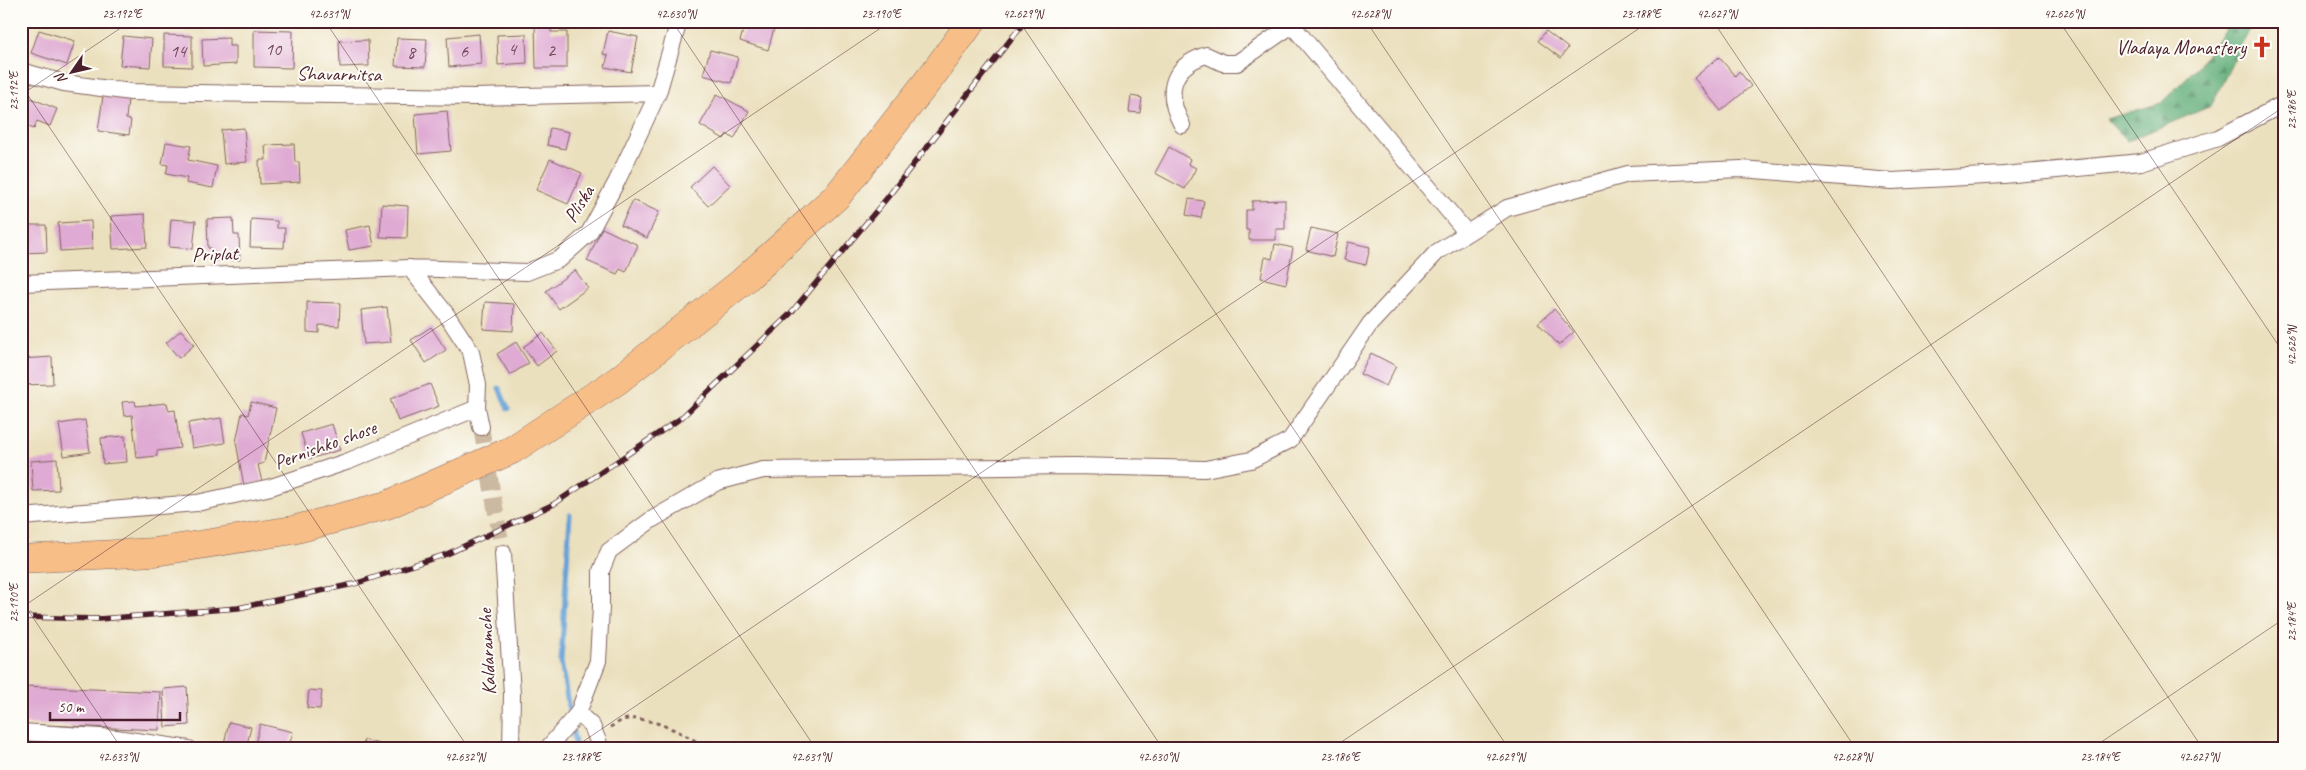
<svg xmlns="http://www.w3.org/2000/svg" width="2306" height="770" viewBox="0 0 2306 770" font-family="Caveat,sans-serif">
<defs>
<pattern id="forest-firs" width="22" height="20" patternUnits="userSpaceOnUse" patternTransform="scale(1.25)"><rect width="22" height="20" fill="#60ad78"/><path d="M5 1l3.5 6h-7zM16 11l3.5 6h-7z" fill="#518c63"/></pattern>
</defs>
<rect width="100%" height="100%" fill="#fdfcf7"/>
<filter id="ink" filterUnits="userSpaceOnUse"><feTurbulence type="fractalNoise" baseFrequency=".02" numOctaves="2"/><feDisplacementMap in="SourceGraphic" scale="10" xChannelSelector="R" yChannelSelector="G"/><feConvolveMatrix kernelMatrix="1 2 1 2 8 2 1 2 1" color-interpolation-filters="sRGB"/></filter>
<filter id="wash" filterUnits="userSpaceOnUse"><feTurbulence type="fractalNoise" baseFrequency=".0096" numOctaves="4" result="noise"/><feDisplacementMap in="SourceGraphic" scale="20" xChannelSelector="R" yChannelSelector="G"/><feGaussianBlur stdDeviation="1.12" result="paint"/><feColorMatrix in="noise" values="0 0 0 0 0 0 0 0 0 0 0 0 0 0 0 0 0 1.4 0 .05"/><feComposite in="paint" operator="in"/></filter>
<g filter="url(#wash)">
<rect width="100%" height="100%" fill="#ebe0be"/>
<!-- forest -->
<path fill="url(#forest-firs)" stroke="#556652" d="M 2232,21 L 2253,21 L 2211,106 L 2127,141 L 2106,119 L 2161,103 L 2194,70 Z"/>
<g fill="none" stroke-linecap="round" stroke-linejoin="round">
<!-- stream -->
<path stroke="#65a1d6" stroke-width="5" d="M 499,388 L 508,409
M 570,515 L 561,662 L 570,716
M 572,727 L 576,749"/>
</g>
<g id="blocks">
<!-- building -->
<path fill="#dfaad3" d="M 535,21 L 551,21 L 551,32 L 567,32 L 567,68 L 536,68 Z
M 746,21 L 762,21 L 775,25 L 768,50 L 740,41 Z
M 39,30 L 75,41 L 67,65 L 31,53 Z
M 254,30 L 293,31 L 292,68 L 254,67 Z
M 608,31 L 638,37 L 631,72 L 605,67 L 608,55 L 603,54 Z
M 1546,31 L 1568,48 L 1561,58 L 1538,41 Z
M 479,34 L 481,64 L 449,67 L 447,37 Z
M 526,34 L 527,63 L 498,65 L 497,35 Z
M 164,35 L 192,36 L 192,67 L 164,66 Z
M 123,36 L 152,39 L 150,67 L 120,65 Z
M 229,38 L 229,46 L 236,46 L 236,64 L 203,66 L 202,39 Z
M 397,38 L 427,39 L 425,67 L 395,66 Z
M 368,40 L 369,66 L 340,67 L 339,41 Z
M 710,50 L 738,57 L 731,83 L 703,75 Z
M 1719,57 L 1735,76 L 1739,71 L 1751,86 L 1721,111 L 1694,78 Z
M 21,94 L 57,109 L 50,126 L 37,121 L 34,129 L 21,124 Z
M 717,94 L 749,111 L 734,139 L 727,134 L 724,139 L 700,125 Z
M 103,96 L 128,99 L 126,119 L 131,120 L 129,135 L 98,131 Z
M 1131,96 L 1142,98 L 1140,113 L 1129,112 Z
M 447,111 L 451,151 L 418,154 L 415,114 Z
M 244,128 L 247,162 L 224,164 L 221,130 Z
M 550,128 L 569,132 L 565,149 L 547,145 Z
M 166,142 L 191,146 L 188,160 L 217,166 L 213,188 L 186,183 L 187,178 L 166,174 L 168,165 L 162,164 Z
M 294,144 L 295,162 L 299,162 L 300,182 L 260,184 L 259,160 L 266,160 L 265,145 Z
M 1169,147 L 1190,159 L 1188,164 L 1196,168 L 1185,189 L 1155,173 Z
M 550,159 L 582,173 L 568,204 L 536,190 Z
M 712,166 L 730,185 L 708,206 L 690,187 Z
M 1189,199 L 1204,201 L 1201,218 L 1186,215 Z
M 633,200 L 659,212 L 647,238 L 621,225 Z
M 1285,200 L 1285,229 L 1276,229 L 1276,240 L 1249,240 L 1249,230 L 1246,230 L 1246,210 L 1252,210 L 1252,201 Z
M 382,204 L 408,206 L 407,238 L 380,237 Z
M 21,213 L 24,213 L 24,225 L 46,225 L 47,252 L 22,253 Z
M 145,214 L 147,247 L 113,249 L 111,216 Z
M 233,218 L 234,235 L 239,235 L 240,260 L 212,261 L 211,248 L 208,248 L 207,219 Z
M 171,219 L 196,221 L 193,249 L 169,247 Z
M 251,219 L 277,221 L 277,228 L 285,228 L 284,248 L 250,247 Z
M 91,221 L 92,249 L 60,251 L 58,223 Z
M 370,225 L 374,246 L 349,250 L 345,230 Z
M 602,228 L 638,245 L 626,272 L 620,269 L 617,274 L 587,261 Z
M 1311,228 L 1338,234 L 1333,257 L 1306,250 Z
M 1348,242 L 1370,247 L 1366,265 L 1344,260 Z
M 1275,244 L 1293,248 L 1286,284 L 1261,278 L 1265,257 L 1272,259 Z
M 575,270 L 588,288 L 559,309 L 546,291 Z
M 307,302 L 340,303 L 339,326 L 319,325 L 319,333 L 307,332 Z
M 485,302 L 514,304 L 513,331 L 483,329 Z
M 387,307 L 391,342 L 364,344 L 361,310 Z
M 1554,309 L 1574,332 L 1559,345 L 1538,323 Z
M 431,327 L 446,350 L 426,363 L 411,340 Z
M 181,330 L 194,345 L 179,358 L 166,343 Z
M 543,333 L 557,351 L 537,366 L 523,347 Z
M 516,342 L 529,363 L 510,375 L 497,354 Z
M 1371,353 L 1396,366 L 1386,386 L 1360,374 Z
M 52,357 L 53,384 L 21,385 L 21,359 Z
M 430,384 L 439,406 L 398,421 L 390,399 Z
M 135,401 L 136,406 L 167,403 L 169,411 L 175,410 L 180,448 L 157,451 L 157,456 L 137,458 L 132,415 L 124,416 L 122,402 Z
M 251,402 L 276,408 L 264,463 L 258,465 L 262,482 L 244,486 L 236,442 L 242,413 L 248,415 Z
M 221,418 L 225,443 L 192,448 L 188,423 Z
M 85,420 L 90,452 L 64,456 L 59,424 Z
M 332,424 L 340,450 L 309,459 L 301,433 Z
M 125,436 L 127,462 L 103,464 L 101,438 Z
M 57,459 L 59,490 L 33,491 L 31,461 Z
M 23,686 L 161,692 L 159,730 L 22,724 Z
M 187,687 L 189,725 L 165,727 L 163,689 Z
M 309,690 L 322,691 L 320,709 L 307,708 Z
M 229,722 L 251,727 L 246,749 L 224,744 Z
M 260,724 L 293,732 L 288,749 L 254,749 Z
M 364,740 L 391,747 L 390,749 L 362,749 Z"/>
</g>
</g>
<g filter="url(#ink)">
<use href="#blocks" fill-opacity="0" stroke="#82635e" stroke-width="1"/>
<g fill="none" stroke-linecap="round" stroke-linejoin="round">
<!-- minor-tunnel -->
<path stroke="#cbb9a1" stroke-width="16" stroke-dasharray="16 8" stroke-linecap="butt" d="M 481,427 L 503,553"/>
<!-- minor casing -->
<g stroke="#82635e" stroke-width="18">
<path id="minor" d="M 1292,25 L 1467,233
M 21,71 L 64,83 L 131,92 L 474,97 L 658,93
M 1182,125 C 1165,93 1170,67 1206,55 L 1223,63 L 1237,63 L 1298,21
M 410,268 L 446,314 L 471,352 L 478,385 L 477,408 L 481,427
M 21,283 L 410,268 L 527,272 L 560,259 L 589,233 L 617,181 L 658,93 L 679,21
M 21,517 L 197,503 L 271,487 L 349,461 L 477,408
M 503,553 L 512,694 L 511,749
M 578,713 L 592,726 L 601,749
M 21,732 L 116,738 L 189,749
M 547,749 L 578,713 L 598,661 L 601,607 L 601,571 L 609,551 L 651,520 L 717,482 L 763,470 L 1073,466 L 1205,469 L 1251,460 L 1290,440 L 1370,324 L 1437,252 L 1507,208 L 1628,174 L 1741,169 L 1892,181 L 2004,175 L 2141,162 L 2218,138 L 2285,103"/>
</g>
<!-- trunk casing -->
<g stroke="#82635e" stroke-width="29">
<path id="trunk" d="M 21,559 L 155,552 L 293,530 L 387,505 L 512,450 L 617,381 L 742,282 L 837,196 L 934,73 L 972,21"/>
</g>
<!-- path -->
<path stroke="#82635e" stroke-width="3" stroke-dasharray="4 4" stroke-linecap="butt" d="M 610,727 C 615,725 622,719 628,719 C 651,716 690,736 708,749"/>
<!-- minor -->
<use href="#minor" stroke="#fff" stroke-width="16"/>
<!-- trunk -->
<use href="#trunk" stroke="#f7be88" stroke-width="28"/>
<!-- rail casing -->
<g stroke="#4a1f2b" stroke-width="5.5">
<path id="rail" d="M 21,617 L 99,619 L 238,608 L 354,584 L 447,554 L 554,504 L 681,418 L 790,314 L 887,198 L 1025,21"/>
</g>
<!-- rail -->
<use href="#rail" stroke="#fdfcf7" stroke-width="4" stroke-dasharray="11" stroke-linecap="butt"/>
</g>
</g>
<!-- ticks -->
<path fill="none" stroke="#4a1f2b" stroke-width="1" stroke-opacity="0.45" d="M 325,21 L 816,749M 672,21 L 1163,749M 1019,21 L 1509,749M 1366,21 L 1856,749M 1713,21 L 2203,749M 2059,21 L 2285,355M 21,85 L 469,749M 21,95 L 131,21M 21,600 L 122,749M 21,608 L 891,21M 572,749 L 1650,21M 1331,749 L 2285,106M 2091,749 L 2285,618"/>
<!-- icons -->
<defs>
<g id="church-bare" transform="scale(1.725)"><path d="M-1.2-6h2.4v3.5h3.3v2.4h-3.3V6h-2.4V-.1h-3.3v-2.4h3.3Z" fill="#c8321e" stroke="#fdfcf7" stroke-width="2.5" paint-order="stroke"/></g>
</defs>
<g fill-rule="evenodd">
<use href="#church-bare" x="2262" y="47"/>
</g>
<g text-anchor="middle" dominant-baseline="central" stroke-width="4" stroke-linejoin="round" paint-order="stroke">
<!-- number labels -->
<g font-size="18" fill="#6f4255">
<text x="273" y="49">10</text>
<text x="512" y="49">4</text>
<text x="551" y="50">2</text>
<text x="178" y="51">14</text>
<text x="464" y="51">6</text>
<text x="411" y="52">8</text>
</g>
<!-- poi labels -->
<g font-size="20" fill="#4a1f2b" stroke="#fdfcf7" text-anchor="end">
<text x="2246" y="47">Vladaya Monastery</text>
</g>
<!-- street labels -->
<g font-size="20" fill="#4a1f2b" stroke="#fdfcf7">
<text transform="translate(339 74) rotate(1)">Shavarnitsa</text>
<text transform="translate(579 204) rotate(-58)">Pliska</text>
<text transform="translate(215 254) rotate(-2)">Priplat</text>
<text transform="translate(325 445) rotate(-20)">Pernishko shose</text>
<text transform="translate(487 652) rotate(-93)">Kaldaramche</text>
</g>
</g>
<!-- margin -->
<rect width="2306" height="770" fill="none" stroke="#fdfcf7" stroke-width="55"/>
<!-- north arrow -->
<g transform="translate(72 72) rotate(236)" stroke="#fdfcf7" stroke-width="4" paint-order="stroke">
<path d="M0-4L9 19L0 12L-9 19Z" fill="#4a1f2b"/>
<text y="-8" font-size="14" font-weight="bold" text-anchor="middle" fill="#4a1f2b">N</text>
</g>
<!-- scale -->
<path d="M50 712v8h130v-8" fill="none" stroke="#4a1f2b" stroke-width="2.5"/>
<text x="58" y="712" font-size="15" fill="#4a1f2b" stroke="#fdfcf7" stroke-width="4" paint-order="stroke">50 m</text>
<rect x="28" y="28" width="2250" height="714" fill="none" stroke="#4a1f2b" stroke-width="2"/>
<g font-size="12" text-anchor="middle" fill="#4a1f2b">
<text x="122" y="18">23.192°E</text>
<text x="329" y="18">42.631°N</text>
<text x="676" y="18">42.630°N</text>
<text x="881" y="18">23.190°E</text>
<text x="1023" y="18">42.629°N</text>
<text x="1370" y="18">42.628°N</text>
<text x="1641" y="18">23.188°E</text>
<text x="1717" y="18">42.627°N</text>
<text x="2064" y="18">42.626°N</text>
<text transform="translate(14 91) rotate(-90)" y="4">23.192°E</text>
<text transform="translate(2292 110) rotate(-90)" y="4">23.186°E</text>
<text transform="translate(2292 346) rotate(-90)" y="4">42.626°N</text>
<text transform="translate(14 603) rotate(-90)" y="4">23.190°E</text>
<text transform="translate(2292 622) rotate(-90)" y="4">23.184°E</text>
<text x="118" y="761">42.633°N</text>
<text x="465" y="761">42.632°N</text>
<text x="581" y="761">23.188°E</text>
<text x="811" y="761">42.631°N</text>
<text x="1158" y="761">42.630°N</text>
<text x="1340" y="761">23.186°E</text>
<text x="1505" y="761">42.629°N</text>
<text x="1852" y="761">42.628°N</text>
<text x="2100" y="761">23.184°E</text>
<text x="2199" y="761">42.627°N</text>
</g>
</svg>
